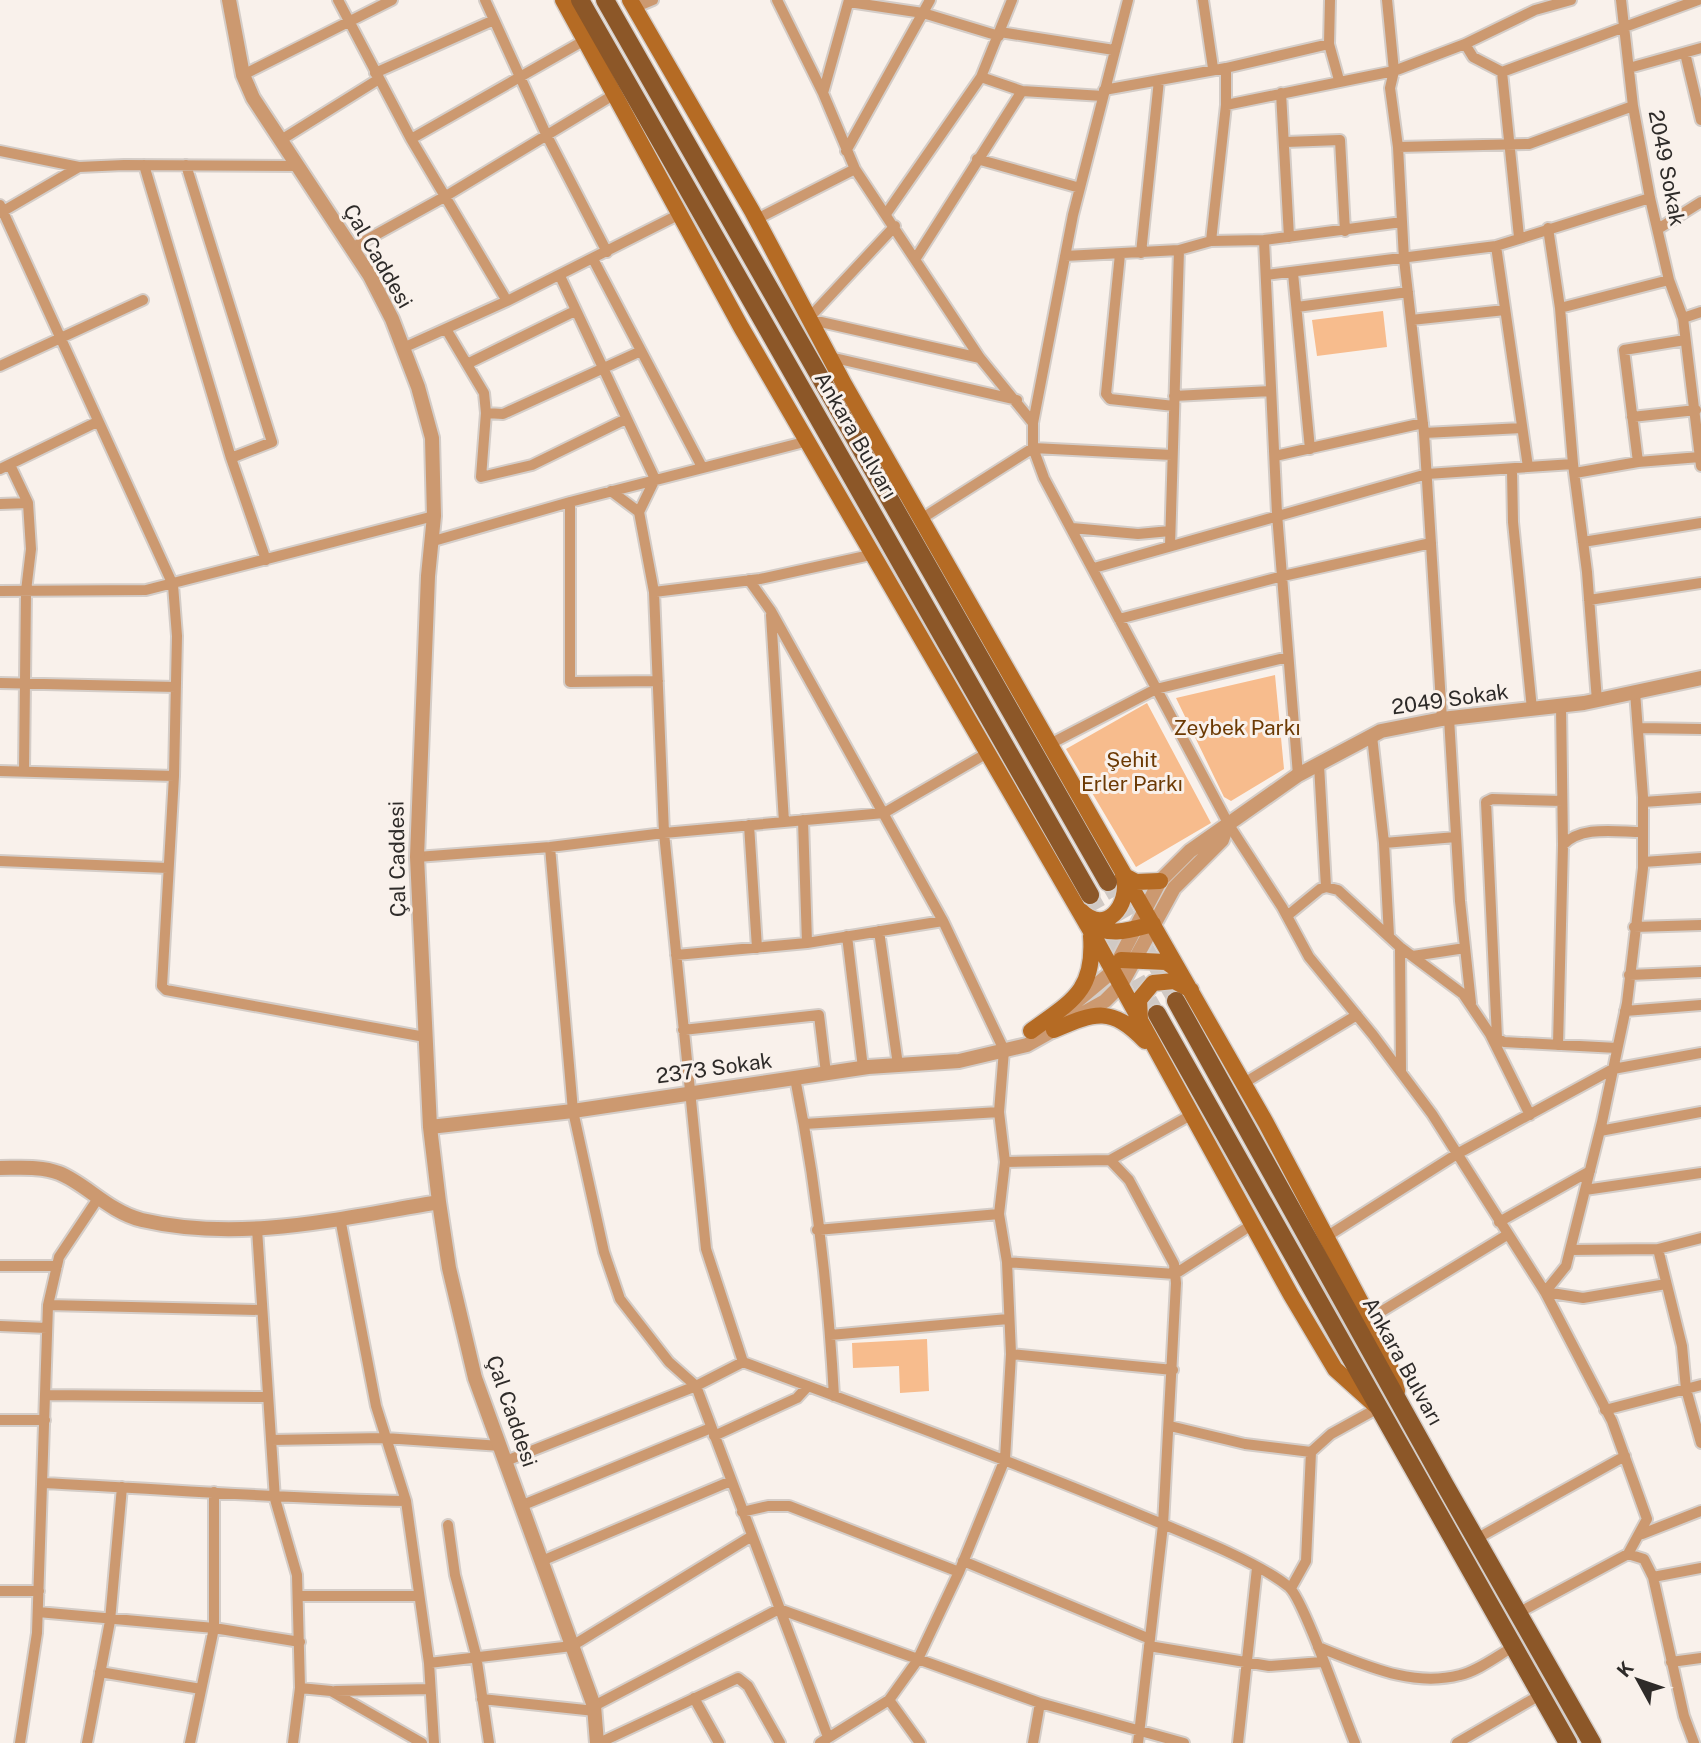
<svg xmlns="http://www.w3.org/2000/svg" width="1701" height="1743" viewBox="0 0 1701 1743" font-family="'Public Sans',sans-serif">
<rect width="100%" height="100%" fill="#f9f1eb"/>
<!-- green -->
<path fill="#f7bc8d" d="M 1383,311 L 1387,347 L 1317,356 L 1312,320 Z
M 1275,675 L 1284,769 L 1231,801 L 1224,797 L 1176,698 Z
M 1147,703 L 1211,823 L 1136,867 L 1066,749 Z
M 927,1339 L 929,1391 L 900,1393 L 899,1366 L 853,1368 L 852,1343 Z"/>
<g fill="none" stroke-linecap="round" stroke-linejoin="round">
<!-- secondary-tunnel -->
<path stroke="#d0c9c4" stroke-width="16" stroke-dasharray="16 8" stroke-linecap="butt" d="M 1108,882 L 1176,1001
M 1090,895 L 1157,1014"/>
<!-- minor casing -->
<g stroke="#d4cdc8" stroke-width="14">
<path id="minor" d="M 338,0 L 411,139 L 507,301
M 485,0 L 546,134 L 607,252
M 777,0 L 823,93 L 855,169 L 980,358 L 1033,423 L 1033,448 L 1044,478 L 1228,823
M 1203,0 L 1213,68
M 1330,0 L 1329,44 L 1339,80
M 1387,0 L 1394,71 L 1390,88 L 1398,147 L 1404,259 L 1424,433 L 1442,719
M 1621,0 L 1633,106 L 1650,198 L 1669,280 L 1683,318 L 1701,466
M 849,2 L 923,13 L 999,36
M 634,8 L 653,0
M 1000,32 L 1114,50
M 1465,44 L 1473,57 L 1502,72 L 1698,0
M 1685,53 L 1701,120
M 1629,68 L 1701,48
M 1502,72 L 1519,237
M 375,73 L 494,20
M 243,75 L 392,0
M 981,77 L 1022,91 L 1103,96
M 1104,90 L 1226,68 L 1329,44
M 823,93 L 849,0
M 1281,93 L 1289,237
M 1226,105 L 1394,71 L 1465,44 L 1535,10 L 1571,0
M 411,139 L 585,40
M 281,140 L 379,79
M 1286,142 L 1340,140 L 1345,231
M 1398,147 L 1529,144 L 1633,106
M 0,151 L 79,167
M 846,151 L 930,0
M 977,159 L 1080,188
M 144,165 L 231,458
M 186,165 L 272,442 L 231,458 L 266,560
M 0,205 L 173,585 L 177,636 L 174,776 L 162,986 L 166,990 L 425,1037
M 0,213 L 79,167 L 124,165 L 298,166
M 886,214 L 981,77 L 1012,0
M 757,219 L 855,169
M 1548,228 L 1560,308 L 1573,464
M 1658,229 L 1701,202
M 1264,240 L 1277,514 L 1298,775
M 1211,241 L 1226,105 L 1226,68
M 1496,246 L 1528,467
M 352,248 L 446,196 L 615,94
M 1141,253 L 1159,80
M 1120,254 L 1106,394 L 1110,399 L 1174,406
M 1065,256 L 1179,250 L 1211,241 L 1264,240 L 1402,222
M 916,258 L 1022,91
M 593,259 L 702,467
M 1293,273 L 1310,449
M 1266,275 L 1496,246 L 1650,198
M 560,276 L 655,479 L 639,512
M 1297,307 L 1408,292
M 1560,308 L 1669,280
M 810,317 L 895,226
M 1683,318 L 1701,312
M 812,320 L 980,358
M 1411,320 L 1505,310
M 446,329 L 484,393 L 486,413 L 481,477 L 532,465 L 626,419
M 403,348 L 507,301 L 680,214
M 830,357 L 1017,400
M 467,364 L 575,311
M 0,366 L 143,300
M 1174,396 L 1271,391
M 486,413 L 503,414 L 641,351
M 1632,417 L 1696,410
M 1033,423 L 1073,215 L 1128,0
M 1424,433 L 1522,428
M 1275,456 L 1423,423
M 1638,462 L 1624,350 L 1685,340
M 10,465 L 28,503 L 31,549 L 26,591 L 24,772
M 0,469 L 97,422
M 1512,470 L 1513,522 L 1532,709
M 1575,473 L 1638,462 L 1700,457
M 611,491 L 639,512 L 654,592 L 664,833 L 706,1249 L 743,1362
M 570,502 L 570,682 L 658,681
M 0,504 L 28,503
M 921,519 L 1033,448 L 1172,455
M 1072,528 L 1138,534 L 1170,531
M 430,542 L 570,502 L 808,441
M 1583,542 L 1701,523
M 1170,546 L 1179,250
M 1094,568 L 1427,474 L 1573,464 L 1587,572 L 1597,701
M 749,580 L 771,611 L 943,921 L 1004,1050 L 999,1112 L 1005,1162 L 999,1214 L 1007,1262 L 1011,1354 L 1005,1459 L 959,1572 L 917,1661 L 889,1700 L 820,1743
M 0,591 L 146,590 L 434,516
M 654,592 L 760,579 L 875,554
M 1589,600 L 1701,583
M 771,615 L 784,822
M 1119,619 L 1283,576 L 1431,543
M 0,683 L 176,687
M 1561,706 L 1563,845
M 1449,718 L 1460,901 L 1471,1003
M 1639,728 L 1701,729
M 1372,736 L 1384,843 L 1389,936
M 1050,744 L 1156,689 L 1288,657
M 1319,765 L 1326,887
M 0,771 L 174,776
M 1643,802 L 1701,798
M 803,820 L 807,943
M 749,825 L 757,948
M 1229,825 L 1282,907 L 1309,957 L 1373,1035 L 1432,1114 L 1545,1292 L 1583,1298 L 1666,1284
M 1384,843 L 1456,837
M 550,847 L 573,1111 L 604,1252 L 620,1299 L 669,1362 L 696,1386 L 828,1737
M 417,857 L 550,847 L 664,833 L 884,813 L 989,752
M 0,861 L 168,868
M 1643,862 L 1701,858
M 1287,916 L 1320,889 L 1326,887 L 1338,890 L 1400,947 L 1463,994 L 1490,1034 L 1504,1042 L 1617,1048
M 1634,927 L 1701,925
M 879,931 L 898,1065
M 847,936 L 863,1068
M 1400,947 L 1401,1072
M 676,955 L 807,943 L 943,921
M 1413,956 L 1465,948
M 1629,975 L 1701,972
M 1625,1011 L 1701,1005
M 683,1030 L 819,1015 L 826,1073
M 1490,1034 L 1530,1115
M 1497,1038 L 1486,802 L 1492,799 L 1562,801
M 1558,1045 L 1563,845 C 1581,825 1617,832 1642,832
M 795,1078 C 816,1182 828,1290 834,1396
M 1244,1083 L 1357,1015
M 804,1124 L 999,1112
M 1600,1131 L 1701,1112
M 1110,1160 L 1191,1115
M 1005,1162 L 1110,1160 L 1129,1180 L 1174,1264 L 1176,1283 L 1163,1525 L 1138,1743
M 1585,1190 L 1701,1173
M 340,1218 L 376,1406 L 406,1501 L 429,1663 L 434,1743
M 1499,1222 L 1590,1171
M 257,1229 L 275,1499 L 297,1575 L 300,1688 L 293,1743
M 817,1230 L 999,1214
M 1326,1237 L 1457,1154 L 1613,1069 L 1701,1053
M 1658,1249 L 1682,1346 L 1686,1389 L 1701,1443
M 1570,1250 L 1658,1249 L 1701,1238
M 1007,1262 L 1175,1274 L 1253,1224
M 0,1266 L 57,1266
M 48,1305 L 260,1310
M 1369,1319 L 1507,1235
M 0,1326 L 47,1328
M 830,1335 L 1008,1319
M 1011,1354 L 1173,1370
M 46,1395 L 267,1397
M 1605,1410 L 1701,1385
M 0,1420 L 45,1420
M 1170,1426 L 1245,1444 L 1311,1452
M 714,1436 L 797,1398 L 808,1386
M 271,1440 L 385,1438 L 501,1446
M 506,1461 L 696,1386 L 743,1362 C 873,1410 1003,1458 1131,1511 C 1173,1529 1255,1559 1289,1587 C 1304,1600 1344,1717 1355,1743
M 43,1483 C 165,1489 285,1499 406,1501
M 523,1505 L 711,1428
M 742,1512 L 768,1506 L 789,1506 L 959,1572
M 448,1525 L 455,1575 L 476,1655 L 489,1743
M 1642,1534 L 1701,1511
M 1476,1539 L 1625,1456
M 1628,1554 L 1647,1519 L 1612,1421 L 1545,1292 L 1566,1266 L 1602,1122 L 1627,1003 L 1643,868 L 1643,797 L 1635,692
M 544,1560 L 731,1481
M 963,1561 L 1150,1639
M 1653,1577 L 1701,1568
M 1291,1588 L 1306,1561 L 1311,1452 L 1331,1434 L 1378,1408
M 0,1591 L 39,1591
M 298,1596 L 419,1596
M 38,1612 L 214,1628 L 300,1642
M 1518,1613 L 1628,1554 L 1644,1559 L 1653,1577 L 1684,1716 L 1694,1743
M 1149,1646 L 1269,1666 L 1322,1662
M 1318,1647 C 1363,1664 1411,1688 1460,1675 C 1478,1671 1497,1656 1513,1647
M 1671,1662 L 1701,1658
M 429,1663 L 572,1646 L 752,1536
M 100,1672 L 201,1689
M 300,1688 L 331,1691 L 422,1743
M 335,1691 L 430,1689
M 694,1698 L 719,1743
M 482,1699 L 595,1711
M 889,1700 L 920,1743
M 594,1706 L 779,1609 L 1040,1703 L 1184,1743
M 20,1743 L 37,1633 L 48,1305 L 59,1257 L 97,1200
M 87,1743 L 110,1621 L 122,1487
M 190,1743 L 214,1628 L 214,1492
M 599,1743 L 738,1678 L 748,1686 L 780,1743
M 1033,1743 L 1040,1703
M 1238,1743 L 1257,1568
M 1457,1743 L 1540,1695"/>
</g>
<!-- tertiary casing -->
<g stroke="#d4cdc8" stroke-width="18">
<path id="tertiary" d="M 229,0 L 243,75 L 253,98 L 370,276 L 392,319 L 418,387 L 432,438 L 434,516 L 428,576 L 417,857 L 430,1127 L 439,1202 L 449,1268 L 475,1378 L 594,1706 L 597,1743
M 1070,1007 L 1113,971 L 1160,881 L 1190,851 L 1298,775 L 1381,731 L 1442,719 L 1584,703 L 1701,678
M 430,1127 L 573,1111 L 868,1067 L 959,1061 L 1027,1045 L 1105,1001 L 1121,985 L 1174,888 L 1222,840 L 1228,823
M 0,1168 C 19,1168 41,1166 59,1173 C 85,1183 109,1212 142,1220 C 241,1243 341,1218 439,1202"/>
</g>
<!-- secondary casing -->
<g stroke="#d4cdc8" stroke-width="19">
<path id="secondary" d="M 563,0 L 741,327 L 1096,940 L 1291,1295 L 1335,1369 L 1375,1405
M 630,0 L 752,211 L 844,384 L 1266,1123 L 1384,1346 L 1397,1391
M 1123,875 L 1136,882 L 1160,881
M 1081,911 C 1106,936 1130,905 1124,878
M 1086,923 C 1110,937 1127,931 1153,924
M 1121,960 L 1166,962 L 1179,971
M 1140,1019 L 1139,1000 L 1153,983 L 1174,981 L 1191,990
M 1054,1030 C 1096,1012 1111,1006 1145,1041
M 1031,1031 C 1072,1001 1095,991 1091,936"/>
</g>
<!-- primary casing -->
<g stroke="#d4cdc8" stroke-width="21">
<path id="primary" d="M 580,0 L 1090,895
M 605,0 L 1108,882
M 1176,1001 L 1445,1485 L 1592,1743
M 1157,1014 L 1568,1743"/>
</g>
<!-- minor -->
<use href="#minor" stroke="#cc9970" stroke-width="10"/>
<!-- tertiary -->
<use href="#tertiary" stroke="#cc9970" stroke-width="14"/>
<!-- secondary -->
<use href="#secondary" stroke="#b56b24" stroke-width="16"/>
<!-- primary -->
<use href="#primary" stroke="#8c5728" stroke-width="18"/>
</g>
<g text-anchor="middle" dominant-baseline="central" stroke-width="6" stroke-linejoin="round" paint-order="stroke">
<!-- street labels -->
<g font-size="21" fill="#2e2b29" stroke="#f9f1eb">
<text transform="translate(1667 168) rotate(79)">2049 Sokak</text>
<text transform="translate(378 256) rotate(60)">Çal Caddesi</text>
<text transform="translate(856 435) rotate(60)">Ankara Bulvarı</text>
<text transform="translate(1450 699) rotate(-8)">2049 Sokak</text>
<text transform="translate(397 859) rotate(-91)">Çal Caddesi</text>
<text transform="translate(714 1068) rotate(-8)">2373 Sokak</text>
<text transform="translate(1403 1361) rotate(61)">Ankara Bulvarı</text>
<text transform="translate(512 1411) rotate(71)">Çal Caddesi</text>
</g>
<!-- park labels -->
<g font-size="21" fill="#6c3a04" stroke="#f9f1eb">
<text x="1237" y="727">Zeybek Parkı</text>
<text x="1132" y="759">Şehit<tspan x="1132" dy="24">Erler Parkı</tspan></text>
</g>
</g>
<!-- north arrow -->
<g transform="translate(1638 1680) rotate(310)" stroke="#f9f1eb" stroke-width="5" paint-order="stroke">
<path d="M0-5L12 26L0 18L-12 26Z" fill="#2e2b29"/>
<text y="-10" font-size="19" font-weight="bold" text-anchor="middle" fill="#2e2b29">K</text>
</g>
</svg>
